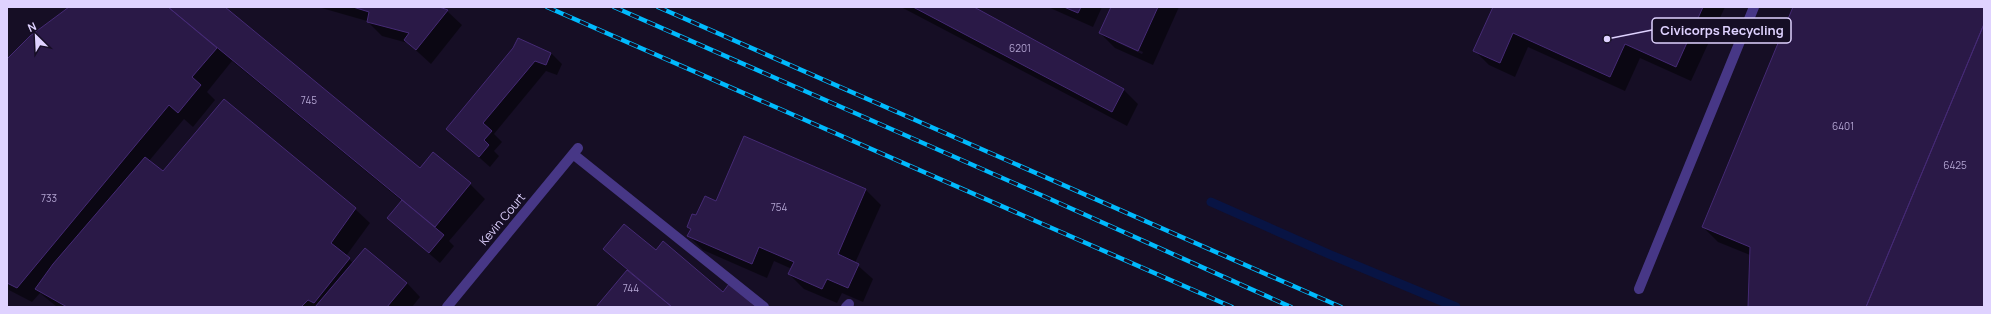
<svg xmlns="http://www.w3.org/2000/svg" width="1991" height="314" viewBox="0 0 1991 314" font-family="Manrope,sans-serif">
<rect width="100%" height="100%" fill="#160e25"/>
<!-- shadow -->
<path fill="#0007" fill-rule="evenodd" d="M 71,7 L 223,7 L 420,169 L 470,184 L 485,199 L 449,241 L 454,246 L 440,263 L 388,218 L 402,201 L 232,61 L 207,92 L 215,100 L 193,127 L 184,119 L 149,161 L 163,173 L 355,209 L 370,223 L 346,256 L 353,263 L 407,283 L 420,297 L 412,307 L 57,307 L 40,293 L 32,302 L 7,289 L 7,60 Z
M 318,7 L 435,7 L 447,11 L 462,25 L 431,64 L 408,43 L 382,36 L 367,21 Z
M 901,7 L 972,7 L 1124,90 L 1138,104 L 1127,126 Z
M 1048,7 L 1102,7 L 1093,27 Z
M 1112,7 L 1179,7 L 1153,65 L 1115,48 L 1100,33 ZM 1116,40 L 1143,52 L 1142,54 L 1116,42 Z
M 1494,7 L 1725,7 L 1691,81 L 1640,58 L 1625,91 L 1528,47 L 1515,77 L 1489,65 L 1474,50 Z
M 1795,7 L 1984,7 L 1984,307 L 1749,307 L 1750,255 L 1718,242 L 1703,227 Z
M 514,49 L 551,53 L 562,64 L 557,75 L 546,71 L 494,134 L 502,142 L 494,151 L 499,156 L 490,167 L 447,129 Z
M 745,138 L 866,190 L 881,205 L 855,263 L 873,279 L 863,302 L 842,293 L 837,303 L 804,289 L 789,274 L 792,269 L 774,261 L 767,278 L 703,250 L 689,236 L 691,230 L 688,227 L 697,217 L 716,202 Z
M 604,249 L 656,251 L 723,293 L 755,307 L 597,307 L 628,271 Z"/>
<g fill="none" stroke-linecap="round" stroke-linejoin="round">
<!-- stream -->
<path stroke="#081444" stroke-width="9" d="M 1211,202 L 1331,255 L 1456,307"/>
</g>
<!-- building -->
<path fill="#2a1947" stroke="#452a74" d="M 69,7 L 168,7 L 217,48 L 192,77 L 201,85 L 178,113 L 169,105 L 17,288 L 7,283 L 7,59 L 30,36 Z
M 168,7 L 225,7 L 420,168 L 433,152 L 471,183 L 435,227 Z
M 353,7 L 439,7 L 448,10 L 416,50 L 404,40 L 409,33 L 367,22 L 369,12 Z
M 913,7 L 974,7 L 1124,89 L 1112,112 Z
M 1064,7 L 1081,7 L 1078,13 Z
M 1111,7 L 1158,7 L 1138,51 L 1099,33 Z
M 1493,7 L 1703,7 L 1676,67 L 1625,44 L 1610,77 L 1513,33 L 1500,63 L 1473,51 Z
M 1793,7 L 1984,7 L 1984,24 L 1866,307 L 1748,307 L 1750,247 L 1702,227 Z
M 1984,24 L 1984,307 L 1866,307 Z
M 518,38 L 551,53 L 546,65 L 535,61 L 483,123 L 492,131 L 484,140 L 489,145 L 479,157 L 446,129 L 513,48 Z
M 224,99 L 356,208 L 331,243 L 350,258 L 314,303 L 308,300 L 301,307 L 67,307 L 35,289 L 53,264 L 145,157 L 163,171 Z
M 744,136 L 866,189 L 838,254 L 859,264 L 848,288 L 827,279 L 822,289 L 788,274 L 794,262 L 759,247 L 752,264 L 687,236 L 691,229 L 687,227 L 692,214 L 696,215 L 705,196 L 716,201 Z
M 402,200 L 444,235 L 429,253 L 387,218 Z
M 624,224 L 656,250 L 663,241 L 723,292 L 729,284 L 757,307 L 672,307 L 603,249 Z
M 365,248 L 407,283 L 387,307 L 315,307 Z
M 627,270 L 672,307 L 596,307 Z"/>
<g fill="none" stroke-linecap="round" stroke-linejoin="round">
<!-- minor -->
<path stroke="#473786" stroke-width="10" d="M 573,154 L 764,307
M 1639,289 L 1754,7
M 447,307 L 578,148
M 846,307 L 849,304"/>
<!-- rail casing -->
<g stroke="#00bafd" stroke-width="4.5">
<path id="rail" d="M 547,7 L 1232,307
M 614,7 L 1041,195 L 1291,307
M 658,7 L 1341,307"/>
</g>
<!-- rail -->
<use href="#rail" stroke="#160e25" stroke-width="3" stroke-dasharray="9" stroke-linecap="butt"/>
</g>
<g text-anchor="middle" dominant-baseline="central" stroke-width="4" stroke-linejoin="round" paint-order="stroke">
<!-- number labels -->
<g font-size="10" fill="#b2a4d1">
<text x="1020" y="48">6201</text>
<text x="309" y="100">745</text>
<text x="1843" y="126">6401</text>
<text x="1955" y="165">6425</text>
<text x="49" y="198">733</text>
<text x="779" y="207">754</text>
<text x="631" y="288">744</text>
</g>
<!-- street labels -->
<g font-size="12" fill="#dfd2ff" stroke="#160e25">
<text transform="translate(502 219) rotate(-50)">Kevin Court</text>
</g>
</g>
<!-- callouts -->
<path fill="none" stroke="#dfd2ff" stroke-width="1.5" d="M1607 39L1652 30"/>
<circle fill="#dfd2ff" stroke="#160e25" stroke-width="1.5" cx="1607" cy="39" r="4"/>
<rect fill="#160e25" stroke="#dfd2ff" stroke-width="1.5" x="1652" y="18" width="139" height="25" rx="4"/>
<g font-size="13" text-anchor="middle" font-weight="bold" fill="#dfd2ff">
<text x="1722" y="35">Civicorps Recycling</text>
</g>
<!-- border -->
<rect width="1991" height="314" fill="none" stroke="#dfd2ff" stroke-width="16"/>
<!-- north arrow -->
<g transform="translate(36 36) rotate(336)" stroke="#160e25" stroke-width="3" paint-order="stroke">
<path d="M0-3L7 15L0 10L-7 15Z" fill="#dfd2ff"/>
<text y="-6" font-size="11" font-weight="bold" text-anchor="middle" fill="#dfd2ff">N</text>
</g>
</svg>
